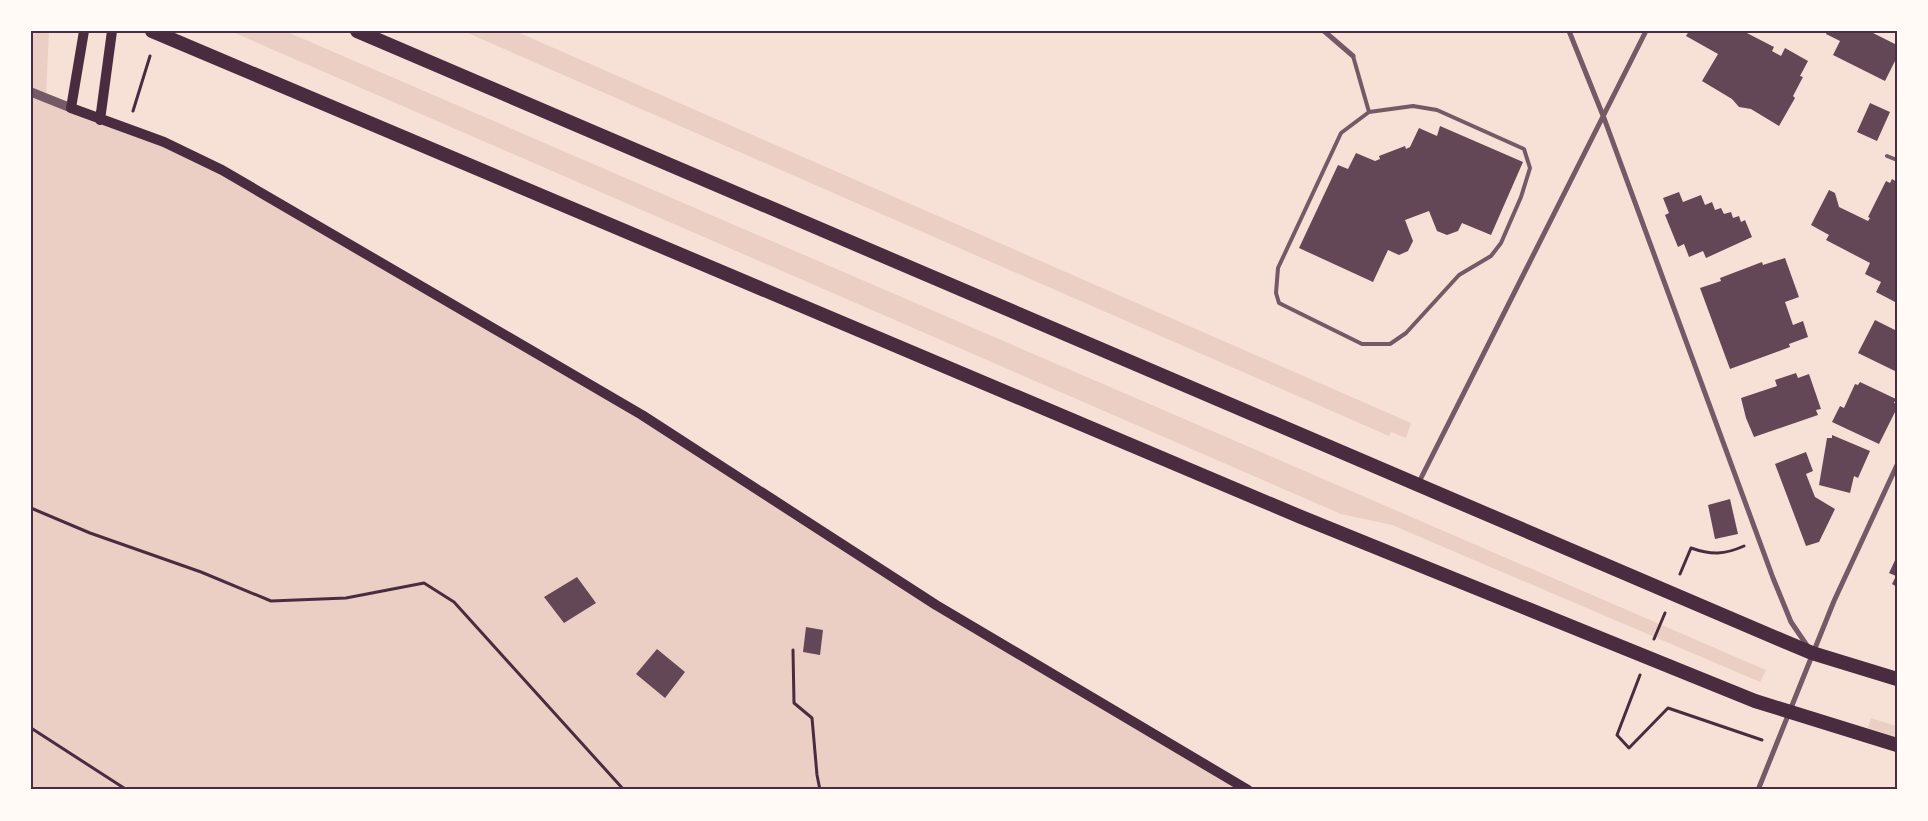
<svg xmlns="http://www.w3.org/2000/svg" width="1928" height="821" viewBox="0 0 1928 821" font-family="'Alegreya Sans',sans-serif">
<rect width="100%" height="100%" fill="#f7e1d7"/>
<!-- green -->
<path fill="#ebcfc5" d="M 31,31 L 49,31 L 46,98 L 164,142 L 642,415 L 936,605 L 1248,790 L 31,790 Z
M 230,31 L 285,31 L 1766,670 L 1760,682 L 1392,525 L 1341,514 Z
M 463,31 L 515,31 L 1411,423 L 1406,438 L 1391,432 L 1389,436 Z
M 1871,718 L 1897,726 L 1897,737 L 1868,728 Z"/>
<!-- building -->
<path fill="#644757" d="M 1689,31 L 1743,31 L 1774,47 L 1772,51 L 1781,56 L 1785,48 L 1808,61 L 1800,76 L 1803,77 L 1793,96 L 1795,98 L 1779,126 L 1751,109 L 1739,107 L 1732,99 L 1702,81 L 1718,54 L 1686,36 Z
M 1827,31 L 1869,31 L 1897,45 L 1897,57 L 1885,81 L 1833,55 L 1840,41 L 1826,34 Z
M 1870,103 L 1890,112 L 1877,141 L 1857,132 Z
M 1440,126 L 1523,162 L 1491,235 L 1462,223 L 1458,231 L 1447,235 L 1437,231 L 1429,211 L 1405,220 L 1413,241 L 1408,251 L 1399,255 L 1388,250 L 1373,282 L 1299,248 L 1338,165 L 1348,169 L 1356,153 L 1375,161 L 1380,159 L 1379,156 L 1405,146 L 1406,149 L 1410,147 L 1419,128 L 1437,136 Z
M 1892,179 L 1897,182 L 1897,303 L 1876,292 L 1881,282 L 1865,274 L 1870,263 L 1826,240 L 1829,235 L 1811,225 L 1829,190 L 1835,193 L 1839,207 L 1868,221 L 1870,218 L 1868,217 L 1886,181 L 1890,183 Z
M 1679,192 L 1683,202 L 1701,195 L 1705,205 L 1712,202 L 1715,210 L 1721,208 L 1724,214 L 1731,212 L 1733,218 L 1739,216 L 1741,222 L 1745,220 L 1752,237 L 1706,258 L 1703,251 L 1689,257 L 1684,244 L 1678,247 L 1665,215 L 1669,213 L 1663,198 Z
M 1785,258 L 1799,297 L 1785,302 L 1793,325 L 1803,321 L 1808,337 L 1789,344 L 1790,347 L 1730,369 L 1700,288 L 1721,281 L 1720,278 L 1762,262 L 1763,265 Z
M 1875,320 L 1897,331 L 1897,372 L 1858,353 Z
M 1796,373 L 1798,378 L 1809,374 L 1821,409 L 1816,410 L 1818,415 L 1754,437 L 1746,418 L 1741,398 L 1777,386 L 1775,380 Z
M 1860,382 L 1896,399 L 1894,403 L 1897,404 L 1897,408 L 1879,444 L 1832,422 L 1840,406 L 1844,408 L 1855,384 L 1858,385 Z
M 1832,435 L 1870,451 L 1858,478 L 1854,476 L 1850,493 L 1819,485 L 1827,438 L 1832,438 Z
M 1806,452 L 1813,471 L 1806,474 L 1815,497 L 1835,509 L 1819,542 L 1806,546 L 1775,464 Z
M 1730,499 L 1738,534 L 1715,539 L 1708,505 Z
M 1897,556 L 1897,587 L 1892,584 L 1896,576 L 1889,573 Z
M 577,577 L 596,603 L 564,623 L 544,597 Z
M 806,627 L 823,630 L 820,655 L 803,652 Z
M 657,649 L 685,672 L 665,698 L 636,674 Z"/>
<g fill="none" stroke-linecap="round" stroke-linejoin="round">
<!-- path -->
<path stroke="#4a2c40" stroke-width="3" d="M 133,111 L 150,56
M 31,508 L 90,533 L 201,572 L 271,601 L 346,598 L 424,583 L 454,602 L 624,790
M 1680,574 L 1691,548 C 1711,555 1724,555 1744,546
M 1654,639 L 1665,613
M 793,650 L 794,703 L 812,718 L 817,775 L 820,790
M 1640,675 L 1617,735 L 1629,748 L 1668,708 L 1762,740
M 31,728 L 127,790"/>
<!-- service -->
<path stroke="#755966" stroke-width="4" d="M 1353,56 L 1369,112 L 1341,133 L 1278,268 L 1276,293 L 1279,303 L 1362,344 L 1390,344 L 1406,333 L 1459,275 L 1491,256 L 1501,243 L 1521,197 L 1530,168 L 1524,149 L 1437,110 L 1413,106 L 1369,112
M 1887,156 L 1897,160"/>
<!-- minor -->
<path stroke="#755966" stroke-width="5" d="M 1324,31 L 1353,56
M 1569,31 L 1604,118 L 1773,578 L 1791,622 L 1808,647
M 1418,484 L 1646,31
M 1758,790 L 1834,601 L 1897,465"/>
<!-- tertiary -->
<path stroke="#755966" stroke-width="9" d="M 31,92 L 71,108"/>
<!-- secondary -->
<path stroke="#4a2c40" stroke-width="10" d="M 84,31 L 71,108 L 164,142 L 222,170 L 642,415 L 936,605 L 1248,790
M 100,120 L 112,31"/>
<!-- trunk -->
<path stroke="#4a2c40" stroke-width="14" d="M 152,31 L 1301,517 L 1755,701 L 1897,745
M 357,31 L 1781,640 L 1812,653 L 1897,679"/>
</g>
<!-- border -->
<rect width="1928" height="821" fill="none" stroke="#fffaf5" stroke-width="65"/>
<rect x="32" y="32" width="1864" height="756" fill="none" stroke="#4a2c40" stroke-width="2"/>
</svg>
